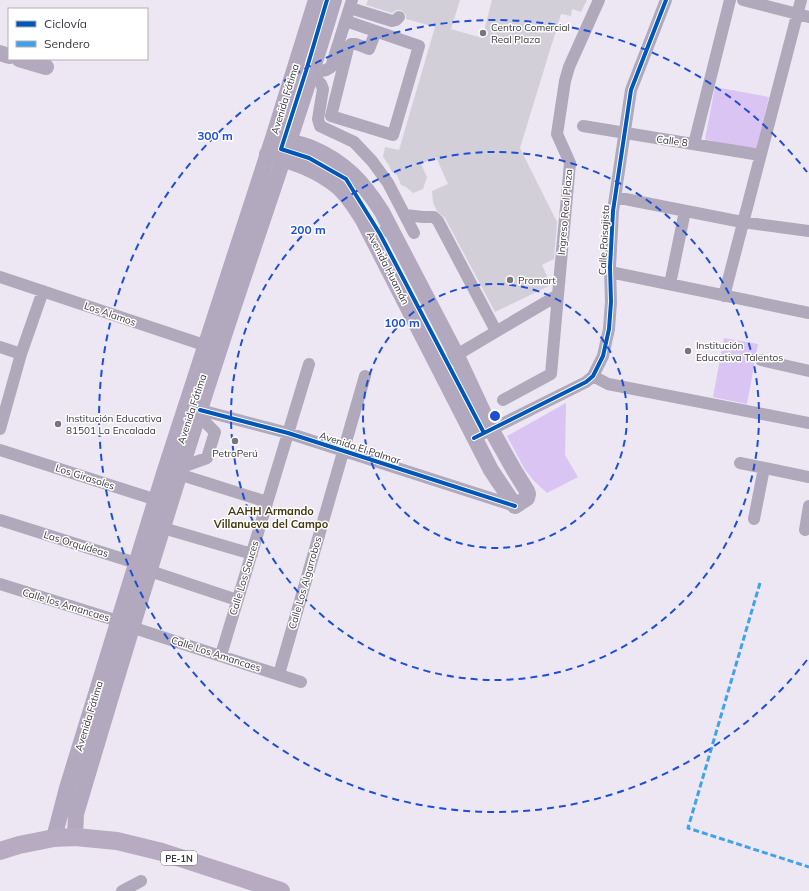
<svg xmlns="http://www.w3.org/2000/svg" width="809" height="891" viewBox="0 0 809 891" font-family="Mulish,sans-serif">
<rect width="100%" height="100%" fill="#ece7f3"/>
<!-- green -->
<path fill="#dac4f4" d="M 715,87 L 769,97 L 756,151 L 705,139 Z
M 724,338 L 758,344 L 747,404 L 713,397 Z
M 566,403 L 565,455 L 578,477 L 547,493 L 533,480 L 524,468 L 507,436 Z"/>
<!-- building -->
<path fill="#d3cfd9" d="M 368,0 L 460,0 L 451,29 L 482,38 L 492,0 L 587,0 L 581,12 L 572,9 L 571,16 L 561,14 L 520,148 L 557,222 L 554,259 L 542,265 L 551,285 L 495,312 L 445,218 L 437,211 L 433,203 L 432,191 L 448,184 L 436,157 L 421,164 L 427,177 L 423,189 L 413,193 L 406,187 L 401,185 L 397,175 L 392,172 L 388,164 L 383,157 L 385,147 L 399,150 L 435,27 L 406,19 L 406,15 L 401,10 L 397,10 L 392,13 L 366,5 Z"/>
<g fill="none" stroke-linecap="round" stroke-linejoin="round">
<!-- minor -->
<path stroke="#b0a8bb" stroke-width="12" d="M 743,0 L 809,17
M 350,8 L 392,21 L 396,20 L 399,17
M 346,21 L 419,46 L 393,135 L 331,116 L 348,48 L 351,44 L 356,44 L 369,49 L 376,31
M 305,70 L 311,73 L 321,84 L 323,89 L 318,119 L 320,126 L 354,142 L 372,161 L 388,183 L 414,233
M 311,73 L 326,70 L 331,67 L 352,0
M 583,126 L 760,155
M 694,144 L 730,0
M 615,197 L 742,222 L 809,231
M 405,215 L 423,217 L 434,217 L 438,221 L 496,331
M 372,238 L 390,228
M 610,272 L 809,313
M 0,277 L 213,348
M 670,284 L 685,211
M 724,296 L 801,0
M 0,347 L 21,354
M 761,360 L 809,371
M 438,366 L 558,295 L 570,163 L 557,134 L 565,81 L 569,67 L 599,0
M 593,376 L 608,384 L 809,423
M 503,400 L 551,374 L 558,295
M 200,410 L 288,433 L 515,506
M 0,429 L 21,354 L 43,291
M 474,438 L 586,382 L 593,376 L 603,356 L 609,329 L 611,302 L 610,267 L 613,211 L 631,90 L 666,0
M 0,450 L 163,502
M 740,463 L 809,477
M 182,467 L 207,458 L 215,432 L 198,415
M 172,472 L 267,502
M 754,519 L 764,468
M 0,520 L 136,563 L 150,571 L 237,600
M 163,528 L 252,554
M 805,530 L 809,506
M 0,584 L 118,621 L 131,627 L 301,682
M 221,655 L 309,364
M 279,674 L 365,376
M 122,891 L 141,881"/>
<!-- major -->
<path stroke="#b3a9be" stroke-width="16" d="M 0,53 L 9,56
M 19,59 L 46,67
M 267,154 C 293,162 318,170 339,188 C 349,197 356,209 363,220 L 491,470 L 515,506 L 527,498 L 528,494 L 527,491 L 514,470 L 491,429 L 457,356 L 382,212 C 363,182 345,162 312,148 C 300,143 285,141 273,138
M 75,837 L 76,814 C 122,659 169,504 219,351 C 257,234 299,118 334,0
M 54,838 L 67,788 L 165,470 L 273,138 L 316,0"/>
<!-- highway -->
<path stroke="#b6abc1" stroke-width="18" d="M 0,851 L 19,845 L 54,838 L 75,837 L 117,841 L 162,852 L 281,891"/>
<!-- quiet -->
<path stroke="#3fa3ec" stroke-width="3" stroke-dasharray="6 3" stroke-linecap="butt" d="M 760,583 L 688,828 L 809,867"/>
<!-- cycleway casing -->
<g stroke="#fff" stroke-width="6">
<path id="cycleway" d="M 327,0 L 306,71 L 281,149 L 309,158 L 346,179 L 380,234 L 484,433
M 200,410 L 288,433 L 515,506
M 474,438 L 586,382 L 593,376 L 603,356 L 609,329 L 611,302 L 610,267 L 613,211 L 631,90 L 666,0"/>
</g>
<!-- cycleway -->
<use href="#cycleway" stroke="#0057b8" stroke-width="4"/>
</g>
<!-- distance rings -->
<g fill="none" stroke="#1d4ed8" stroke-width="2" stroke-dasharray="7 5">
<circle cx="495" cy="416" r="132"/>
<circle cx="495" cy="416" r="264"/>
<path d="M807 660A396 396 0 1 1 807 172"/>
</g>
<!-- markers -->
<g fill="#79757f" stroke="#fff" stroke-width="1.5">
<circle cx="483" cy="33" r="4"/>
<circle cx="510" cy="280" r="4"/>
<circle cx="688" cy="351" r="4"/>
<circle cx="58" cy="424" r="4"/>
<circle cx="235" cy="441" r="4"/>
</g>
<g text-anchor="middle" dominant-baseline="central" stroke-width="3" stroke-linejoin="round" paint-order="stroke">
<!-- shield labels -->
<rect fill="#fff" stroke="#767379" stroke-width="1" x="161" y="851" width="36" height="14" rx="3"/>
<g font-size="9" font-weight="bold" fill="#3b3740">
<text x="179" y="858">PE-1N</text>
</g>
<!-- poi labels -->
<g font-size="10" fill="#3b3740" stroke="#fff" text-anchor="start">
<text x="491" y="27">Centro Comercial<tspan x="491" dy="12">Real Plaza</tspan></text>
<text x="518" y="280">Promart</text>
<text x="696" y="345">Institución<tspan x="696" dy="12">Educativa Talentos</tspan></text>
<text x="66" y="418">Institución Educativa<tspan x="66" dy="12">81501 La Encalada</tspan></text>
<text x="235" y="453" text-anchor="middle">PetroPerú</text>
</g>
<!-- street labels -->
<g font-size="10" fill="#3b3740" stroke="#fff">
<text transform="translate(285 99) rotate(-73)">Avenida Fátima</text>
<text transform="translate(672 141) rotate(8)">Calle 8</text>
<text transform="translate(565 212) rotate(-85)">Ingreso Real Plaza</text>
<text transform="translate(604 240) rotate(-87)">Calle Paisajista</text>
<text transform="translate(388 268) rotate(63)">Avenida Huamán</text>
<text transform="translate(110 314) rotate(19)">Los Alamos</text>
<text transform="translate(192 409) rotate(-72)">Avenida Fátima</text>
<text transform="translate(360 448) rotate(18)">Avenida El Palmar</text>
<text transform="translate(85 477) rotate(18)">Los Girasoles</text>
<text transform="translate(76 544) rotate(17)">Las Orquídeas</text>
<text transform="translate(244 578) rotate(-73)">Calle Los Sauces</text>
<text transform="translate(305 583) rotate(-74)">Calle Los Algarrobos</text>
<text transform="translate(66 605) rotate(17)">Calle los Amancaes</text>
<text transform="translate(216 654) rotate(18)">Calle Los Amancaes</text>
<text transform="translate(89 716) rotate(-73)">Avenida Fátima</text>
</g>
<!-- neighbourhood labels -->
<g font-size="11" font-weight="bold" fill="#44390f" stroke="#fff">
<text x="271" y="511">AAHH Armando<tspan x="271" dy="13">Villanueva del Campo</tspan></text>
</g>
</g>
<circle cx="495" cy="416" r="6" fill="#1d4ed8" stroke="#fff" stroke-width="2"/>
<g font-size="12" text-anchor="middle" font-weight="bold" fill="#1d4ed8" stroke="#fff" stroke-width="3" stroke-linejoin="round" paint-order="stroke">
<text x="215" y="140">300 m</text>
<text x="308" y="234">200 m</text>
<text x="402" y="327">100 m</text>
</g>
<!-- legend -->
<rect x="8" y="8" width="140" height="52" fill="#ffffff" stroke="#b1afb3"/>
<rect x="16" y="21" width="20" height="6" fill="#0057b8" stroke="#b1afb3"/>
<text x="44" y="28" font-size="12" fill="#3b3740">Ciclovía</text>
<rect x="16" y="41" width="20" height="6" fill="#3fa3ec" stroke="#b1afb3"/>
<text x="44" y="48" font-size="12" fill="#3b3740">Sendero</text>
</svg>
